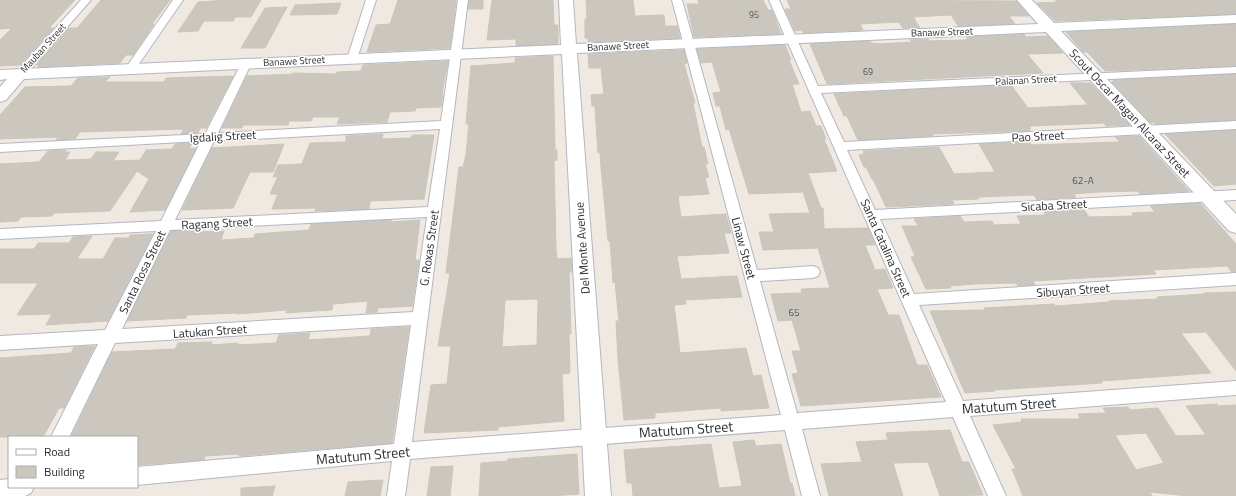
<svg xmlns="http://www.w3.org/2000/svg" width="1236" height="496" viewBox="0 0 1236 496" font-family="'Titillium Web',sans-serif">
<rect width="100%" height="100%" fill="#efe9e1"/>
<!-- building -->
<path fill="#cbc7bf" stroke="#cbc5ba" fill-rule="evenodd" d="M 0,0 L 75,0 L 49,28 L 54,28 L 20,65 L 0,66 L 0,40 L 12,28 L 0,29 Z
M 101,0 L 170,0 L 152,24 L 154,24 L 133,55 L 126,55 L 120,63 L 38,67 L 39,65 L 36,65 L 68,28 L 77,28 Z
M 228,0 L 261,0 L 251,17 L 235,17 L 233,21 L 204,21 L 198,31 L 178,32 L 198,2 Z
M 398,0 L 456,0 L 450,48 L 367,52 L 376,25 L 390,24 Z
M 469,0 L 483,0 L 483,9 L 468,9 Z
M 492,0 L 553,0 L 554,25 L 558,25 L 558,44 L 516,46 L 516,39 L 487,40 Z
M 586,0 L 633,0 L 635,16 L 664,15 L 665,26 L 677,26 L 680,38 L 588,42 L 588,38 L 585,38 L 585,19 L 587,19 Z
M 698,0 L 763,0 L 768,10 L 772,10 L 781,34 L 694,37 L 687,4 L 699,4 Z
M 787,0 L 1016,1 L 1029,16 L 1009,16 L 1015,24 L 958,26 L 951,15 L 913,17 L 920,28 L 903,28 L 899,22 L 860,24 L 863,30 L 804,33 L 801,30 L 795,31 L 785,9 L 791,9 Z
M 1055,0 L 1236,0 L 1236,14 L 1055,21 L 1037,3 L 1057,2 Z
M 341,3 L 337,14 L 290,15 L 295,5 Z
M 287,7 L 265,48 L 241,48 L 265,8 Z
M 1236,24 L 1236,66 L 1105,71 L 1087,52 L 1083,52 L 1066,32 Z
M 1024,34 L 1026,37 L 1048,36 L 1063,53 L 1027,54 L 1043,73 L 827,84 L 810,44 L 870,41 L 871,43 L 880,44 L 912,42 L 910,40 L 928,39 L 929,41 L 965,40 L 968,39 L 966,37 Z
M 785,45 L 791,60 L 789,60 L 799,84 L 792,84 L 801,112 L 810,111 L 816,126 L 821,126 L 826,139 L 824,139 L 837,171 L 808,173 L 821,208 L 823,208 L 824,229 L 868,228 L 875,245 L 865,245 L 875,270 L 885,269 L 893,288 L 877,289 L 888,315 L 899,315 L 917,365 L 927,365 L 941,397 L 801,406 L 792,374 L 798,373 L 792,351 L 801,351 L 792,320 L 778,321 L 771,294 L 802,293 L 801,289 L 830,288 L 818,248 L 763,250 L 759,232 L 774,232 L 769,214 L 810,213 L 803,192 L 749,194 L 729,129 L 726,130 L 720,106 L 716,106 L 713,93 L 721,92 L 712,62 L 701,63 L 697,49 Z
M 684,50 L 687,63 L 684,64 L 695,103 L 693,103 L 702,147 L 704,147 L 708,164 L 705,164 L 709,177 L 705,178 L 709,194 L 678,196 L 681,217 L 726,214 L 731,233 L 724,233 L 729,253 L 677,256 L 681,279 L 737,276 L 742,297 L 685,300 L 686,304 L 674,305 L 680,353 L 746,348 L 753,376 L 761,375 L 769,408 L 721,411 L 721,408 L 655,413 L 655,418 L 624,420 L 618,359 L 616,321 L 619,321 L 615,282 L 613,283 L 610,241 L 608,241 L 601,167 L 600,152 L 598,153 L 595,106 L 592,106 L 591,95 L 604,94 L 601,68 L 589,68 L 588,54 Z
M 553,56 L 555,150 L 557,150 L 557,160 L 554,161 L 556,249 L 557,259 L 571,258 L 572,272 L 569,272 L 571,334 L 569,334 L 570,373 L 562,374 L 564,421 L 498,427 L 498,430 L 424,433 L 431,385 L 447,384 L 451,346 L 438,346 L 450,273 L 446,273 L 459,167 L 463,167 L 466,155 L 469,124 L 466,124 L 471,66 L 515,63 L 515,58 ZM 538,299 L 537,345 L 502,347 L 505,300 Z
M 448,61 L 442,93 L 443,93 L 441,107 L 416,108 L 415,111 L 390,112 L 387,122 L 337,124 L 340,117 L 313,117 L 311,121 L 289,121 L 288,125 L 243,125 L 242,128 L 222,128 L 247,76 L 293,74 L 293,73 L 336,74 L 337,72 L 361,71 L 363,65 Z
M 1236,74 L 1236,120 L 1155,124 L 1153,122 L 1151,123 L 1112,82 L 1114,80 Z
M 233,76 L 206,128 L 200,128 L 198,133 L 181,134 L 184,129 L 80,132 L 75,139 L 56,140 L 58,137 L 0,139 L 0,115 L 25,87 L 71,86 L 78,78 L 110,77 L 105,82 L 164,82 L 166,78 Z
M 1070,83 L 1090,83 L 1130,125 L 1106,126 L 1104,123 L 1030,126 L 1030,131 L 932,134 L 933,136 L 858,140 L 847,116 L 844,116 L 834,94 L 1011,85 L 1028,108 L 1088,105 Z
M 1236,130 L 1236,184 L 1214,186 L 1165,134 Z
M 383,134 L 382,139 L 411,138 L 412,135 L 434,135 L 424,199 L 370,201 L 369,209 L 315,211 L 316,208 L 272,209 L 278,194 L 270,194 L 278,176 L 273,177 L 278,165 L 302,164 L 310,143 L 346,142 L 346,136 Z
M 1139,136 L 1189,191 L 1140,194 L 1138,191 L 1098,192 L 1073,194 L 1076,197 L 1037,200 L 1034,195 L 978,197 L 979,199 L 952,200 L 954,204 L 886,207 L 873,179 L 872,179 L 866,167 L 864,167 L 859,155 L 864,154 L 863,151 L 939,147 L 954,174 L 995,172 L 979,144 L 1030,142 L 1030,145 L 1120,142 L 1115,137 Z
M 192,143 L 189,149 L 196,148 L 165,210 L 130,212 L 149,179 L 137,171 L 110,211 L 54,213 L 52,216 L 21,217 L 18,221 L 0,222 L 0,164 L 39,162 L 48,151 L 66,150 L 65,152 L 70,152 L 65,160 L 91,159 L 96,152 L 119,152 L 113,161 L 140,160 L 146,150 L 172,149 L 175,144 Z
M 284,144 L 273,172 L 250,172 L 233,208 L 182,210 L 212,148 Z
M 1200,203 L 1236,244 L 1236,272 L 1232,272 L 1227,266 L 1172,269 L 1153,270 L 1156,274 L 1033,281 L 1035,285 L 1018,286 L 1016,283 L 975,284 L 950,286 L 951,288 L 926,289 L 911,257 L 915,256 L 902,226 L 918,226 L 914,219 L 960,216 L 964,222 L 992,221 L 994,225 L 1021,224 L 1017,216 L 1046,215 L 1044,212 L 1084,210 L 1089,217 L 1133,216 L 1132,213 L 1155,212 L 1150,206 Z
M 391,220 L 391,222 L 420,220 L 415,260 L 419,260 L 412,306 L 378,308 L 377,312 L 366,313 L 368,301 L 333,304 L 332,310 L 314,311 L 286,313 L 287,310 L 237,314 L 237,313 L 187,315 L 186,318 L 127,321 L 171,231 L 198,230 L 196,232 L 224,231 L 221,240 L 254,238 L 255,234 L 309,230 L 311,224 Z
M 153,234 L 108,321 L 46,325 L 52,314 L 17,315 L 38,283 L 0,283 L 0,249 L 34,249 L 38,243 L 69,243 L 73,237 L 92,236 L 77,259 L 103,259 L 115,238 L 129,238 L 130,235 Z
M 1236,292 L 1236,371 L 1206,332 L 1181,333 L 1211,373 L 1101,381 L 1102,383 L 994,390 L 995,391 L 965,393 L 930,311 L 985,310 L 984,308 L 1054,304 L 1055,306 L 1084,304 L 1110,302 L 1109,301 L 1158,299 L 1157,297 L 1205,294 L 1204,293 Z
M 409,327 L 392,443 L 239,456 L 239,454 L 205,456 L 204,460 L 137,465 L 137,437 L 71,437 L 112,352 L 175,349 L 178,343 L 212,342 L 211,345 L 238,343 L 237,345 L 276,343 L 279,335 L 310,333 L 308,340 L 370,336 L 371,329 Z
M 95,346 L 64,408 L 59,408 L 43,437 L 0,437 L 0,358 L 71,353 L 74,347 Z
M 1217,404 L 1218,406 L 1236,405 L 1236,496 L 1188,496 L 1150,492 L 1152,496 L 1023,496 L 1012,469 L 1016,469 L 993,425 L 1022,422 L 1021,419 L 1080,419 L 1078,414 L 1106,413 L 1103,408 L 1128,407 L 1130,410 L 1158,408 L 1176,436 L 1206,435 L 1186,406 ZM 1146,433 L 1164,463 L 1136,470 L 1115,435 Z
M 950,430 L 962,462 L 969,462 L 983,495 L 940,496 L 928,462 L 893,463 L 903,496 L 829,496 L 821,464 L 862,462 L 856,442 L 888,440 L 886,433 Z
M 754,440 L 756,446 L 781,444 L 790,483 L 792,483 L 795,496 L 633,496 L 632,483 L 627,483 L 624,450 L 711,444 L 719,488 L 742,486 L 733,442 Z
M 577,454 L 579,494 L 550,496 L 479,496 L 481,463 L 508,461 L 508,459 Z
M 453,466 L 450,496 L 427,496 L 431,467 Z
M 383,480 L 380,496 L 345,496 L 348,482 Z
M 275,486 L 272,496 L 241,496 L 241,488 Z"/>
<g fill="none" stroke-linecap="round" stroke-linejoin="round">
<!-- street casing -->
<g stroke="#b4b7c1" stroke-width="2">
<path id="street" d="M 81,0 L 91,0 L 24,76 L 16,76 L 15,74 L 16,72 Z
M 173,0 L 183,0 L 134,71 L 126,71 L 125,69 Z
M 366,0 L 376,0 L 357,59 L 352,62 L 348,61 L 347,59 Z
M 458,0 L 468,0 L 412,442 L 781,415 L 672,0 L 682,0 L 757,270 L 813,266 L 818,268 L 820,272 L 818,276 L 813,278 L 760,281 L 797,413 L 946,402 L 769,0 L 779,0 L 818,86 L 1236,67 L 1236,73 L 821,93 L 844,142 L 1236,121 L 1236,129 L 847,150 L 875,210 L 1236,190 L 1236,200 L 880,219 L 914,294 L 1236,273 L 1236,285 L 919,305 L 963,401 L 1236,381 L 1236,395 L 970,416 L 1006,496 L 988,496 L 953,417 L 802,429 L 820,496 L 802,496 L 785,430 L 410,459 L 405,496 L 387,496 L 392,461 L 137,485 L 137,467 L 394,444 L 411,325 L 115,343 L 69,437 L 51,437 L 98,344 L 0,350 L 0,336 L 105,330 L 156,231 L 0,239 L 0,229 L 161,221 L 201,141 L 0,152 L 0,144 L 205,134 L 241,64 L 246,61 L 251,64 L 218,133 L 441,121 ZM 440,129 L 428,207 L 175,220 L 214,141 ZM 427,217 L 413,312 L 122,329 L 170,230 Z
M 9,479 L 9,487 L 34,487 L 31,493 L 25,496 L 0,496 L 0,480 Z"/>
</g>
<!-- secondary casing -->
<g stroke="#b4b7c1" stroke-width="2">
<path id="secondary" d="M 559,0 L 573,0 L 576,44 L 1038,24 L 1017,0 L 1032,0 L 1054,23 L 1236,15 L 1236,23 L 1061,31 L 1236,214 L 1236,233 L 1229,231 L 1046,32 L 577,53 L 611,496 L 585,496 L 562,54 L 24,79 L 6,100 L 0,102 L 0,87 L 7,79 L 0,80 L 0,70 L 561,45 Z"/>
</g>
<!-- street -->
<use href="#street" fill="#fff" fill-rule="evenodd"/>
<!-- secondary -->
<use href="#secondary" fill="#fff" fill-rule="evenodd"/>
</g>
<g text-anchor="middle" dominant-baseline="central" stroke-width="3" stroke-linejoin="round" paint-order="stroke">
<!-- far-number labels -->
<g font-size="9" fill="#555452">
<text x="754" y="14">95</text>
<text x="868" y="71">69</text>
</g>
<!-- far-street labels -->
<g font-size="10" fill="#2e2e2e" stroke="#fff">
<text transform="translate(942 32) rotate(-2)">Banawe Street</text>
<text transform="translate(618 46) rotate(-3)">Banawe Street</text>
<text transform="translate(43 48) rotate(-48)">Mauban Street</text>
<text transform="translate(294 61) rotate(-3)">Banawe Street</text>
<text transform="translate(1026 80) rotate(-3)">Palanan Street</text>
</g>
<!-- number labels -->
<g font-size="10" fill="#555452">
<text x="1083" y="180">62-A</text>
<text x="794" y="312">65</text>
</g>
<!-- street labels -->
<g font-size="12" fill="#2e2e2e" stroke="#fff">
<text transform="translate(1130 113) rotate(47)">Scout Oscar Magan Alcaraz Street</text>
<text transform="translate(223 136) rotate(-3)">Igdalig Street</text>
<text transform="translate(1038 136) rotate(-3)">Pao Street</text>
<text transform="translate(1054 205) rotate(-3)">Sicaba Street</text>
<text transform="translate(217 223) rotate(-3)">Ragang Street</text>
<text transform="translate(429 248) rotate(-82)">G. Roxas Street</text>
<text transform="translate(582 248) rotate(-94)">Del Monte Avenue</text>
<text transform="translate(744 248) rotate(75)">Linaw Street</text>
<text transform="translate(886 248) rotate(66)">Santa Catalina Street</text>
<text transform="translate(142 272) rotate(-64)">Santa Rosa Street</text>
<text transform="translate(1073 290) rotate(-4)">Sibuyan Street</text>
<text transform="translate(210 331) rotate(-4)">Latukan Street</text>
</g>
<!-- near-street labels -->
<g font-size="14" fill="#2e2e2e" stroke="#fff">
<text transform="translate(1009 405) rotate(-4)">Matutum Street</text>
<text transform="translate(686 429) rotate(-4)">Matutum Street</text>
<text transform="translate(363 455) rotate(-5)">Matutum Street</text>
</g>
</g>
<!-- legend -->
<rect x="8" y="436" width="130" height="52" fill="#ffffff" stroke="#ababab"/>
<rect x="16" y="449" width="20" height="6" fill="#ffffff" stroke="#ababab"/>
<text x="44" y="456" font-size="12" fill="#2e2e2e">Road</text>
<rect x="16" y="466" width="20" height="12" fill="#cbc7bf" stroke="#ababab"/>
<text x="44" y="476" font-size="12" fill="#2e2e2e">Building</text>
</svg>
